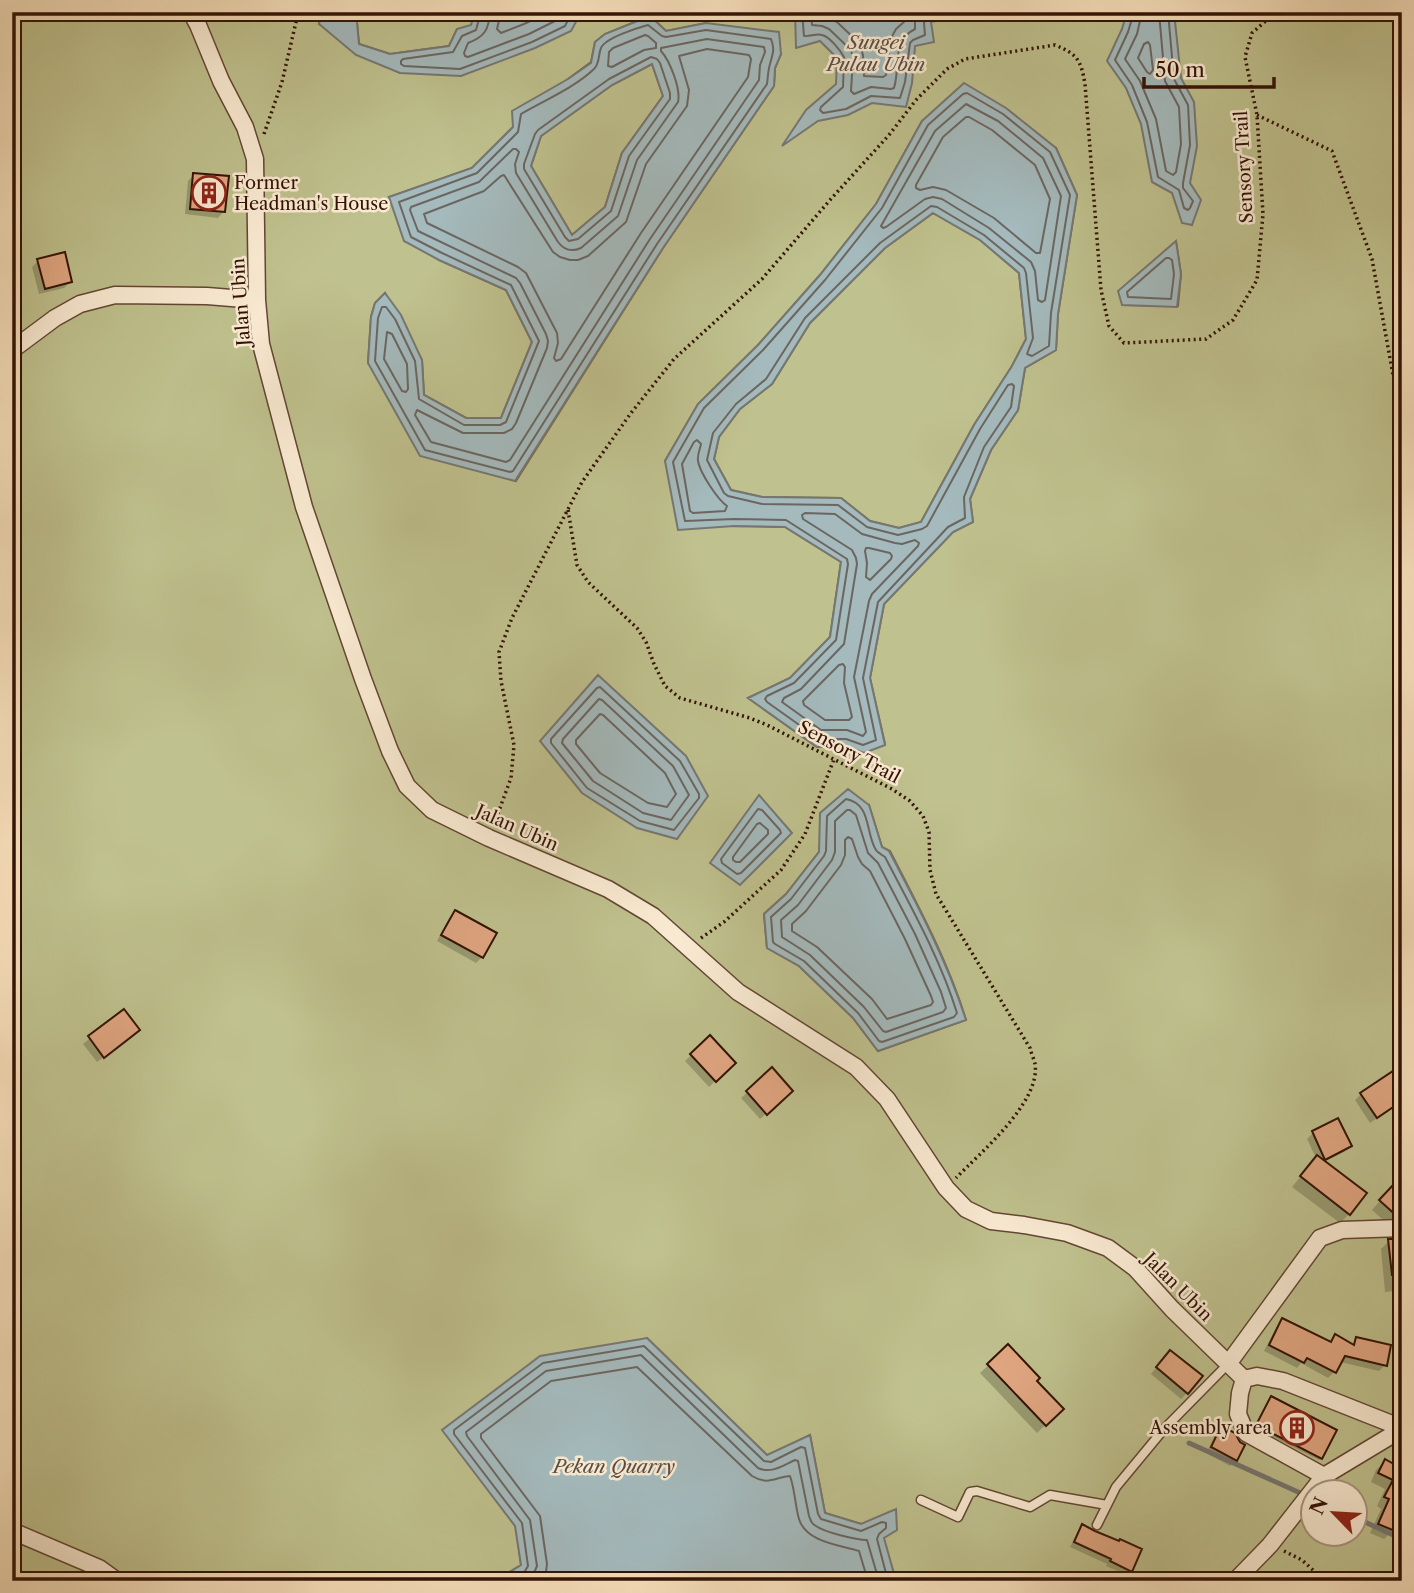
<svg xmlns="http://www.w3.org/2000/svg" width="1414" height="1593" viewBox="0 0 1414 1593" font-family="'Libre Caslon Text',serif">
<rect width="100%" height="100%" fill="#f7e0bc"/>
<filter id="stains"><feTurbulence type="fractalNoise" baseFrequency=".00286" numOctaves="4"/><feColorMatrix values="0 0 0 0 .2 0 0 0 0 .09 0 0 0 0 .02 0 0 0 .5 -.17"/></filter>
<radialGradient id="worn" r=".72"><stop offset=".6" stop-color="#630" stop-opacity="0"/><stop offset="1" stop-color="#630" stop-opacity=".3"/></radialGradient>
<!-- green -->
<path fill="#bfc18e" stroke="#786a4a" stroke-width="2" fill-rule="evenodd" d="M 12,12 L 322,12 L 319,24 L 400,73 L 577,20 L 568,12 L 1402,12 L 1402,1581 L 896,1581 L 883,1538 L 861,1524 L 825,1513 L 810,1435 L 768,1456 L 647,1338 L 443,1430 L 516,1526 L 521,1565 L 495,1581 L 12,1581 ZM 650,16 L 666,31 L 706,23 L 781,54 L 775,68 L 774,86 L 663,248 L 516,481 L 368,363 L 371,317 L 375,303 L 385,293 L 422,360 L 424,395 L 466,418 L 501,418 L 532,342 L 506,290 L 439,260 L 389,197 L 472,168 L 513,127 L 568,79 L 591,62 L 595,42 L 605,34 ZM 922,121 L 1056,148 L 1077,195 L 1058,314 L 1056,350 L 1025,368 L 1018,410 L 991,450 L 970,499 L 973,522 L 953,532 L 884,604 L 870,678 L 885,744 L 864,753 L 845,746 L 817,747 L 748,698 L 790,678 L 830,637 L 841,562 L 785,527 L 734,526 L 665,461 L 698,404 L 758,345 L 820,275 L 876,204 ZM 1176,242 L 1181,274 L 1178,306 L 1123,305 ZM 869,805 L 882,847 L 890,851 C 918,906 948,961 966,1020 L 878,1051 L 853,1018 L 799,966 L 767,948 L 764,914 L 786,894 L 819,852 ZM 1312,1492 L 1354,1492 L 1354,1534 L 1312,1534 Z
M 356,12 L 475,12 L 471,26 L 457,29 L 449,46 L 390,54 L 359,44 Z
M 652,64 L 663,96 L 622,153 L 605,207 L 572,235 L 531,166 L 541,136 L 612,85 Z
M 933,213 L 980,240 L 1019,273 L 1026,339 L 1012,366 L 974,425 L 921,522 L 899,528 L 870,521 L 841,498 L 762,497 L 731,490 L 714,459 L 719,437 L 740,409 L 772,384 L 810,323 L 885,248 Z"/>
<!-- water -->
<path fill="#a4babd" stroke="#767773" stroke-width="2" fill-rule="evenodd" d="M 322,12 L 356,12 L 359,44 L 390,54 L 449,46 L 457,29 L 471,25 L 475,12 L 568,12 L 577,20 L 571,31 L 535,48 L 461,76 L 400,73 L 356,55 L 319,24 Z
M 795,12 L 980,12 L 931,22 L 934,42 L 915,46 L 912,83 L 906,107 L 872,103 L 848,115 L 818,121 L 782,146 L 806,110 L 836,84 L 837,58 L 820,41 L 796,48 Z
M 1127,12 L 1174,12 L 1181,78 L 1194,102 L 1197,146 L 1190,183 L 1201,200 L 1192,225 L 1182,223 L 1172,193 L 1152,182 L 1141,124 L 1126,88 L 1107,61 L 1122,29 Z
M 650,16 L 666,31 L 706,23 L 779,32 L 781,54 L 775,68 L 774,86 L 663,248 L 515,481 L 420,456 L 368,363 L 371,317 L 375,303 L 385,293 L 401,315 L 422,360 L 424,395 L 466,418 L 501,418 L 532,342 L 506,290 L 439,260 L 404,241 L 389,197 L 472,168 L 513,127 L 512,111 L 568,79 L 591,63 L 595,42 L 605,34 ZM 652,64 L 663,96 L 622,153 L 605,207 L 572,235 L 531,166 L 541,136 L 612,85 Z
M 964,83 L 1006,108 L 1056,148 L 1077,195 L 1058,314 L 1056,350 L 1025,368 L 1018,410 L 991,450 L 970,499 L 973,522 L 953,532 L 884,604 L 870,678 L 885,745 L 864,753 L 845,746 L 817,747 L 748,698 L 790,678 L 830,637 L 841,562 L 785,527 L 734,526 L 678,530 L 665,461 L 698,404 L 758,345 L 820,275 L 876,204 L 922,121 ZM 933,213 L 980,240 L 1019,273 L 1026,339 L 1012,366 L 974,425 L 921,522 L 899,528 L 870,521 L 841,498 L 762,497 L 731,490 L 714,459 L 719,437 L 740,409 L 772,384 L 810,323 L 885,248 Z
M 1176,241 L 1181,274 L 1177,307 L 1122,305 L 1118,291 Z
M 598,675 L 686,756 L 708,796 L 677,839 L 637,828 L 582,793 L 540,741 Z
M 848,789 L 869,805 L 882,847 L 889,851 C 918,906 947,961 966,1020 L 878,1051 L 853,1018 L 799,966 L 767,948 L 764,914 L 786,894 L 819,852 L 820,813 Z
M 759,795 L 792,833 L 740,885 L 710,863 Z
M 647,1338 L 767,1455 L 810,1435 L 825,1513 L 861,1524 L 896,1509 L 897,1530 L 884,1538 L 896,1581 L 495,1581 L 521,1565 L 515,1526 L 442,1430 L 540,1356 Z"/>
<!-- shadow -->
<path fill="#0003" d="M 194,175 L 224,211 L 218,218 L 185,214 L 188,181 Z
M 38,261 L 70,282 L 64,288 L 39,294 L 32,267 Z
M 455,912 L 482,957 L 476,963 L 437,941 L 449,918 Z
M 123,1011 L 132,1036 L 97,1062 L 83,1044 Z
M 710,1037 L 734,1063 L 709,1087 L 685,1061 Z
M 772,1070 L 791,1091 L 760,1119 L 741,1098 Z
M 1361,1094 L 1402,1101 L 1370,1123 L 1355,1100 Z
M 1313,1133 L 1350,1146 L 1344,1152 L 1323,1162 L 1349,1214 L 1340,1223 L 1292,1187 L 1316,1158 L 1307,1139 Z
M 1402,1191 L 1402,1230 L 1390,1226 L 1372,1210 L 1386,1194 Z
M 1402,1240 L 1402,1290 L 1385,1292 L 1381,1249 L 1389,1241 Z
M 1402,1312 L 1402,1334 L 1398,1333 Z
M 1283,1320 L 1329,1343 L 1335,1337 L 1351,1345 L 1357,1339 L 1385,1365 L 1379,1371 L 1340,1362 L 1334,1372 L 1328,1378 L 1301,1363 L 1297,1368 L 1264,1351 L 1277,1326 Z
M 1008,1347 L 1035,1381 L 1062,1409 L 1037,1433 L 980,1373 Z
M 1164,1358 L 1187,1393 L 1181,1399 L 1151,1374 Z
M 1269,1401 L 1321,1458 L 1319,1460 L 1255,1428 Z
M 1222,1428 L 1236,1460 L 1230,1466 L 1206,1453 L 1216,1434 Z
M 1402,1454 L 1402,1515 L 1393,1530 L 1384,1539 L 1370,1533 L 1381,1509 L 1377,1506 L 1385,1489 L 1371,1482 L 1376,1470 L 1385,1461 L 1396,1467 Z
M 1082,1526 L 1130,1571 L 1126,1575 L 1106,1566 L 1107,1564 L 1070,1547 L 1078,1531 Z"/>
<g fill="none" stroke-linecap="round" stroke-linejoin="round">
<!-- shore -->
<path stroke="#6b6661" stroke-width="2" d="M 481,12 L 476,30 L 462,36 L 453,52 L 403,59 L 401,61 L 401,64 L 404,66 L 460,69 L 532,42 L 565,26 L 567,22 L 564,12
M 490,12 C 489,30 484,37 468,43 L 464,53 L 465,56 L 468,57 L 529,34 L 555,21 L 556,12
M 501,12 L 497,29 L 501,33 L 524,24 L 543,15 L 545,12
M 802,12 L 804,36 C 809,37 817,33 822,35 C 830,37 840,50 844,57 L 843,87 L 821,107 L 820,110 L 823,113 L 846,109 L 871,96 L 900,98 L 905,82 L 910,43 L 913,40 L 925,35 L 924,23 L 927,17 L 945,12
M 811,12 L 812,25 L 822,26 L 829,29 L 851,50 L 853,58 L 851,91 L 854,94 L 871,87 L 891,89 L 894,88 C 901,65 891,41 915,29 L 915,19 L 919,12
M 821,12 L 823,15 L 837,22 L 859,43 L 863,55 L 864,76 L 883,77 L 886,75 L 891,38 L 896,29 L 904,22 L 907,12
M 1134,12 L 1128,32 L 1115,60 L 1132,85 L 1147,122 L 1158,177 L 1179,190 L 1184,208 L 1188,210 L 1190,208 L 1193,201 L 1183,188 L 1183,183 L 1190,145 L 1188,105 L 1174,79 L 1168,12
M 1142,12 L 1137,34 L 1125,59 L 1140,81 L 1156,119 L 1166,171 L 1173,175 L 1176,172 L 1181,144 L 1179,107 L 1165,81 L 1159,12
M 648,25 L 662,36 L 666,37 L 706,30 L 771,39 C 775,49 773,53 770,64 C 768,70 768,77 767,84 L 657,244 L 513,471 L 510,472 L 425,450 L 375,361 L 378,318 L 382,307 L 386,307 L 395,319 L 415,361 L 419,399 L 464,425 L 500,425 L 506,422 L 539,341 L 511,285 L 442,253 L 411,237 L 399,202 L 477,173 L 518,132 L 521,114 C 545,100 574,88 594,69 C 600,63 598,55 601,48 C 605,38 637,28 648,25 Z
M 645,35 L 648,36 L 656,43 L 656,48 L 644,50 L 612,67 L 608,66 L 609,52 L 613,48 Z
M 707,39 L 764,47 L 765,52 L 760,65 L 759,80 L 650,239 L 510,460 L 506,462 L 431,442 L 415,415 L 417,410 L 463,433 L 504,433 L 512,429 L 516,423 L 547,348 L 548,341 L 546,334 L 520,283 L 516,278 L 418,231 L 410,210 L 411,207 L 479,182 L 513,149 L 516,149 L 519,152 L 515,164 L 516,173 L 558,242 C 564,250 572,252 581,248 L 618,216 L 637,160 L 678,102 C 681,89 670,61 661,51 L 661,48 Z
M 1148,42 L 1150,45 L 1153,70 L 1150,74 L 1147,72 L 1138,58 L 1144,44 Z
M 707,49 L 749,55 L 751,59 L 748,77 L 641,233 L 561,359 L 556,361 L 554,358 L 558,343 L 557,333 L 526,273 L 518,267 L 427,223 L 424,214 L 484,191 L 501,176 L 504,175 L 553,252 L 560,257 L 570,260 L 578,260 L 588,256 L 626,222 L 646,164 L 687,106 L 689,90 L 679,56 Z
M 651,57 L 657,59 L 660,63 L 670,93 L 670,99 L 629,156 L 611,211 L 578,239 L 569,241 L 565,237 L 524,169 L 524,164 L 535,134 L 538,130 L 609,79 Z
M 967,93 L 1003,114 L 1050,152 L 1070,195 L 1051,313 L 1049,346 L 1032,356 L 1027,354 L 1033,338 L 1026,273 L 1024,268 L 984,235 L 937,207 L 931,206 L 880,243 L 805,318 L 766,379 L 736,404 L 713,433 L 707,460 L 724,493 L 728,496 L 762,504 L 838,505 L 867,527 L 898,535 L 922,529 L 927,526 L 980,429 L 1008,385 L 1012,384 L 1014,386 L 1011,407 L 984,447 L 964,497 L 965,518 L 948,527 L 878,602 L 863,678 L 876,740 L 863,745 L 846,739 L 819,739 L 767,702 L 765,699 L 767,696 L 794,683 L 836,640 L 848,564 L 847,559 L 786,520 L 734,519 L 685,521 L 673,462 L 704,408 L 763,350 L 825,280 L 882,208 L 928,125 L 963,94 Z
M 966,104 L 998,121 L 1043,158 L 1061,196 L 1045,300 L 1042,302 L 1038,300 L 1035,271 L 1031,262 L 989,228 L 942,199 L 933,197 L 925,199 L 886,227 L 883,228 L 881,226 L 935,131 Z
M 966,117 L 969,117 L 992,130 L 1035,165 L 1050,199 L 1040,253 L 1036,253 L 994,218 L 946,190 L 933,187 L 920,190 L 916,188 L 916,185 L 943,137 Z
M 1166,258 L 1169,258 L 1172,260 L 1174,274 L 1171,299 L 1128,297 L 1127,292 Z
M 387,332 L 392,334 L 407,364 L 408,389 L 406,392 L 402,391 L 384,359 Z
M 697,440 L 701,444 C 700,449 697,455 698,461 C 700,473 718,500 727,506 L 725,511 L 693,513 L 690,511 L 682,464 L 694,442 Z
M 805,513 L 835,514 L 862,534 L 895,543 L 902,544 L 915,540 L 919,543 L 918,546 L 872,594 L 869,601 L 854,677 L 866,732 L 863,736 L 847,730 L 821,730 L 782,702 L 784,698 L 801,689 L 844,644 L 857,564 L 856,558 L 852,550 L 803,519 L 802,515 Z
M 866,548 L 869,548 L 890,553 L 892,556 L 891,559 L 870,580 L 866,577 L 867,563 L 865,551 Z
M 843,664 L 845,667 L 844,683 L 852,717 L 849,720 L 825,720 L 804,705 L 803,701 L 839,665 Z
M 600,687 L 680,761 L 699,794 L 699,798 L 674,830 L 640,821 L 587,788 L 551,743 L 551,739 L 597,688 Z
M 599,699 L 602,700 L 673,766 L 689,795 L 671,820 L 643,813 L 593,781 L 562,743 L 563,739 Z
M 600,714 L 603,715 L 665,773 L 676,794 L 667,807 L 648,803 L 600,773 L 576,744 L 576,740 Z
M 846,799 C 872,804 865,833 876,850 C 877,852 882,855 885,857 C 911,907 940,958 957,1013 L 954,1017 L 882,1042 L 879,1041 L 858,1013 L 804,961 L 775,944 L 773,942 L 771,917 L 791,899 L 824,856 L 826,851 L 827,816 Z
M 758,809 L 762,810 L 780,830 L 781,833 L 741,873 L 737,874 L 722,863 L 721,859 Z
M 847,810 L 850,810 L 856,815 L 868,853 L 878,863 L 915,934 L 941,992 L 946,1008 L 943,1012 L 886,1032 L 883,1031 L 864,1007 L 810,955 L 782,937 L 781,920 L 798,905 L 832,860 L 835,852 L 835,821 Z
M 760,823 L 768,830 L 768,834 L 740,862 L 736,862 L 733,860 L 733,857 L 757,824 Z
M 848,837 L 852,839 L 858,857 L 862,864 L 870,871 L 905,939 L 931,996 L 933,1002 L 931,1005 L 887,1019 L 872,999 L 817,947 L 792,931 L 792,924 L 806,911 L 841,865 L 845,855 L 845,840 Z
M 508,1581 L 525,1571 L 528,1566 L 522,1523 L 454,1434 L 454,1430 L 543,1363 L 644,1346 L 764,1461 L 771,1462 L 801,1447 L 805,1448 L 818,1514 L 821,1519 L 861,1531 L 882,1522 L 886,1523 L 886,1528 L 879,1534 L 877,1539 L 888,1581
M 525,1581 L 533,1575 L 537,1566 L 530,1520 L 467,1436 L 466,1432 L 546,1371 L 641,1355 L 758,1468 C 771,1474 782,1466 795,1460 L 798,1461 L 809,1516 C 811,1521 811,1523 816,1526 C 824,1532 856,1540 867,1540 L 879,1581
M 541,1581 L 546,1572 L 547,1564 L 540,1516 L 481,1438 L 481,1434 L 551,1381 L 637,1367 L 752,1476 C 769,1486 775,1477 790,1476 C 795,1490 795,1505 799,1519 C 806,1542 839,1545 859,1551 L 868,1581"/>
<!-- stream -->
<path stroke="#767773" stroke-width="5" d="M 1189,1443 L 1307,1496
M 1354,1517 L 1402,1539"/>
</g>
<!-- building -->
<path fill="#e0a681" stroke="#321205" stroke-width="2" d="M 193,173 L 229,176 L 225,212 L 190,209 Z
M 65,252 L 72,282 L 45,289 L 37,259 Z
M 455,910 L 497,933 L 483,958 L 441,935 Z
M 124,1009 L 140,1030 L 104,1058 L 88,1036 Z
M 710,1035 L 736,1063 L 716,1082 L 690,1054 Z
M 772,1067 L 793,1091 L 767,1115 L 746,1091 Z
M 1396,1069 L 1402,1078 L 1402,1101 L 1377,1118 L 1360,1093 Z
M 1338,1118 L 1352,1146 L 1325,1160 L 1312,1131 Z
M 1317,1155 L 1367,1193 L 1350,1215 L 1300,1176 Z
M 1395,1183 L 1402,1189 L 1402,1218 L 1399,1218 L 1379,1200 Z
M 1388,1239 L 1402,1239 L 1402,1275 L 1392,1275 Z
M 1282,1318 L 1331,1342 L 1335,1334 L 1354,1345 L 1356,1337 L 1391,1345 L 1387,1366 L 1345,1356 L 1336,1373 L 1307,1358 L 1304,1363 L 1269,1345 Z
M 1008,1344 L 1040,1378 L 1037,1381 L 1064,1409 L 1046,1426 L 987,1364 Z
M 1170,1350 L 1203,1376 L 1188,1394 L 1156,1367 Z
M 1271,1396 L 1337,1430 L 1322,1459 L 1256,1425 Z
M 1221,1426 L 1235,1433 L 1240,1442 L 1245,1445 L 1237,1461 L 1211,1447 Z
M 1385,1459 L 1399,1467 L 1402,1462 L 1402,1516 L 1395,1531 L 1378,1524 L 1389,1499 L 1384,1497 L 1393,1480 L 1378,1473 Z
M 1082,1524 L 1095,1531 L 1119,1541 L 1120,1539 L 1142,1549 L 1132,1572 L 1110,1561 L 1111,1559 L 1074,1542 Z"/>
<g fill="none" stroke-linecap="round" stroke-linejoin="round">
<!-- service casing -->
<g stroke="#634633" stroke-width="11">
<path id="service" d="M 921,1500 L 958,1517 L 970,1492 L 977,1491 L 1030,1507 L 1050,1495 L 1107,1505
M 1097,1525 L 1116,1487 L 1164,1429 L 1228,1364"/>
</g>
<!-- minor casing -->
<g stroke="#634633" stroke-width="19">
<path id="minor" d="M 191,12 L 198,25 L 221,81 L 245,127 L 255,159 L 257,300 L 261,344 L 304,507 L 363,679 L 390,751 L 407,786 L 432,810 L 489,838 L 608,889 L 653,916 L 738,992 L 856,1067 L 887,1099 L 946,1188 L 966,1209 L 991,1221 L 1024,1225 L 1067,1233 L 1108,1248 L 1135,1268 L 1172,1309 L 1244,1379
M 12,350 L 55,318 L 80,304 L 115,295 L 207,296 L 257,300
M 1228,1364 L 1320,1238 L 1342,1230 L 1402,1228
M 1244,1379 L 1257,1376 L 1283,1381 L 1402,1428
M 1244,1379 L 1240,1393 L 1238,1414 L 1246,1433 L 1324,1476
M 12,1531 L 99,1568 L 117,1581
M 1235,1581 L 1270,1545 L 1324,1476 L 1402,1429"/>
</g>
<!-- path -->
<path stroke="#321205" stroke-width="3.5" stroke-dasharray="2 3.5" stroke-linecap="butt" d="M 1257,115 L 1332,151 L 1372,259 L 1397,397 L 1397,447 L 1402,473
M 264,134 L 282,82 L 296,22 L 300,12
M 568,510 L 577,565 L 588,582 L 637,628 L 646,642 L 654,664 L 665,686 L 680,698 L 750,718 L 767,725 L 892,789 L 910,801 L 923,816 L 929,832 L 930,870 L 936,894 L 1030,1048 C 1031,1053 1034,1059 1035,1064 C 1041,1102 980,1153 956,1178
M 494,824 L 511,778 L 514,745 L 501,681 L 499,652 L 512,618 L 582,482 L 631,413 L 674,359 L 762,279 L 830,200 L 889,135 L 916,100 L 947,69 L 965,59 L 1055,45 C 1078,54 1081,61 1085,84 L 1101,290 L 1109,326 L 1124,343 L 1206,339 L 1233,320 L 1257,280 L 1263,214 L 1257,115 L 1245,57 L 1252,33 L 1276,12
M 701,938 L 724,922 L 781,870 L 805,834 L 834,759
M 1284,1551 L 1302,1560 L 1325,1581"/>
<!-- service -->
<use href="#service" stroke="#faebd3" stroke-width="8"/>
<!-- minor -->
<use href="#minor" stroke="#faebd3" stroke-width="16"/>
</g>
<!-- icons -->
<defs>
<g id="building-ring" transform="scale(1.75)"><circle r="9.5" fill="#faebd3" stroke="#8f2418" stroke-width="1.5"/><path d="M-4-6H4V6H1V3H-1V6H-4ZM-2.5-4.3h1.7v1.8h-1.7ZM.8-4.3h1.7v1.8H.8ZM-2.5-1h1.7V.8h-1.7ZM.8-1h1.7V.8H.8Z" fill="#8f2418"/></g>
</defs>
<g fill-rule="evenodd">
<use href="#building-ring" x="209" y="193"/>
<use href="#building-ring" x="1297" y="1428"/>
</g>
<g text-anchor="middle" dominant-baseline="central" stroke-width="5" stroke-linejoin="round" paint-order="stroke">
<!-- street labels -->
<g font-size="18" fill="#321205" stroke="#faebd3">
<text transform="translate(1244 167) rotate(-93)">Sensory Trail</text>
<text transform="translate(241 302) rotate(-94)">Jalan Ubin</text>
<text transform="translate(849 752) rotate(28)">Sensory Trail</text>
<text transform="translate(517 828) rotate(24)">Jalan Ubin</text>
<text transform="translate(1178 1287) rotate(45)">Jalan Ubin</text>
</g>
<!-- poi labels -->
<g font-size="18" fill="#321205" stroke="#faebd3" text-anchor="start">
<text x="234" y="183">Former<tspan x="234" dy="21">Headman's House</tspan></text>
<text x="1272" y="1428" text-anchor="end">Assembly area</text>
</g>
<!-- water labels -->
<g font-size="19" font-style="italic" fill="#5a4d45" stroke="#faebd3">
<text x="876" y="42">Sungei<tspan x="876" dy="22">Pulau Ubin</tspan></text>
<text x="614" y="1466">Pekan Quarry</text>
</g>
</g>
<!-- margin -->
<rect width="1414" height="1593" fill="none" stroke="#f7e0bc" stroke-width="42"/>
<rect x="14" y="14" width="1386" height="1565" fill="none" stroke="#321205" stroke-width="3.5"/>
<rect x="21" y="21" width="1372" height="1551" fill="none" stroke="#321205" stroke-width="2"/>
<!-- north arrow -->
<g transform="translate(1334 1513) rotate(295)"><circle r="33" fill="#faebd3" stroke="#aa9481" stroke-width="2"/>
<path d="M0-5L12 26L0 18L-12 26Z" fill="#8f2418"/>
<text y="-10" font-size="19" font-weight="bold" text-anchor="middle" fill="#321205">N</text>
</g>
<!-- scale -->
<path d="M1144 77v10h130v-10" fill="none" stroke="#321205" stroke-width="3.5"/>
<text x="1155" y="77" font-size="21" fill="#321205" stroke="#faebd3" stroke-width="5" paint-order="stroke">50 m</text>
<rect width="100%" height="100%" filter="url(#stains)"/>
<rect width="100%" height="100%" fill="url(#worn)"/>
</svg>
